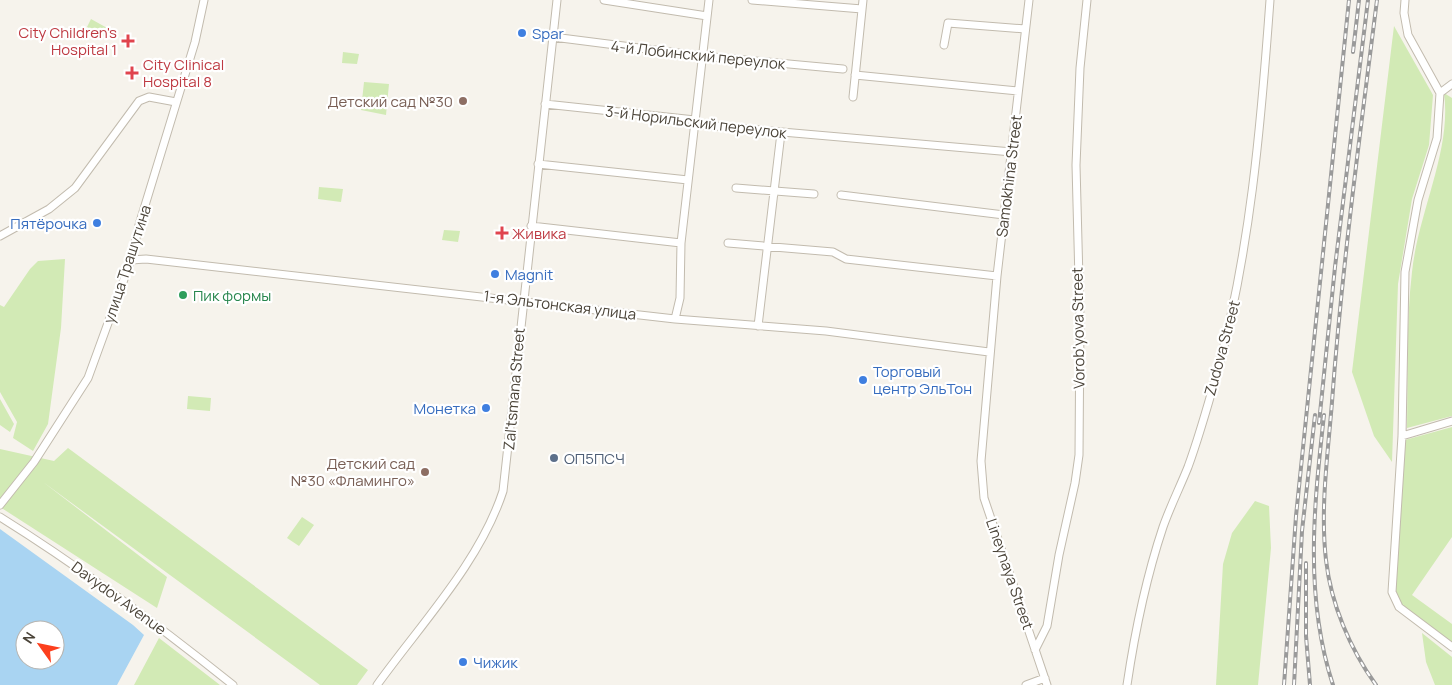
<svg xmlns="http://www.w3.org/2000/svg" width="1452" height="685" viewBox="0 0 1452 685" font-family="Manrope,sans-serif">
<rect width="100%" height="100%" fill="#f6f3ec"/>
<!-- green -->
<path fill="#d2eab5" d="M 91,19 L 109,29 L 105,37 L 87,27 Z
M 1394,26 L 1433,95 L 1429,145 L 1412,199 L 1398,284 L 1392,462 L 1374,436 L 1352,372 Z
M 343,52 L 359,54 L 357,64 L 342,63 Z
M 364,82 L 389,84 L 386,115 L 361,110 Z
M 1444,93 L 1452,98 L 1452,416 L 1407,428 C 1408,378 1406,322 1412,272 C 1418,213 1452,150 1444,93 Z
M 319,187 L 343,189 L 341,202 L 318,199 Z
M 444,230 L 460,231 L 458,242 L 442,240 Z
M 65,259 L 61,328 L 48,424 L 33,451 L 13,438 L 17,422 L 0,392 L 0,305 L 4,307 L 30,269 L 38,261 Z
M 188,396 L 211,398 L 210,411 L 187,409 Z
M 0,399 L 14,424 L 10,432 L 0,425 Z
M 1452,427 L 1452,537 L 1412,595 L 1452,624 L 1452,643 L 1398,604 L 1395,585 L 1405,440 Z
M 68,448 L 368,670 L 357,685 L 320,685 L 43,482 L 167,577 L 157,608 L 0,507 L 0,449 L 54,461 Z
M 1255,501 L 1269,506 L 1271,548 L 1258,685 L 1216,685 L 1223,564 L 1232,533 Z
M 302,517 L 314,525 L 299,546 L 287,538 Z
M 1422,633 L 1452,657 L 1452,685 L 1435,685 L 1426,662 Z
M 159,638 L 220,685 L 134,685 Z"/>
<!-- water -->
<path fill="#a9d4f2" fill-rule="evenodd" d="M 0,529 L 133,625 L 144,635 L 117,685 L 0,685 ZM 25,630 L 55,630 L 55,660 L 25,660 Z"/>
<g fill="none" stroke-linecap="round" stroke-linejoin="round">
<!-- minor casing -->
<g stroke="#c2bbae" stroke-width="9">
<path id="minor" d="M 604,0 L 707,16
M 752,0 L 862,9
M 1029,0 L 997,276 L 981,461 L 984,498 L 1047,685
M 1405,0 L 1404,13 L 1408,35 L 1440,93 L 1437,138 L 1418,200 L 1405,272 L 1402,436 L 1392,592 L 1399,607 L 1452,647
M 553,37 L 702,56 L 843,69
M 944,45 L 948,23 L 1025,29
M 855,75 L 1018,91
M 1440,93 L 1452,84
M 853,97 L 863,0
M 545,104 L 695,120 L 703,125 L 1012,152
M 538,164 L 688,180
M 736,188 L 814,194
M 841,195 L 1004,215
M 531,226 L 681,243
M 0,236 L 49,209 L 75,188 L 139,101 L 149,97 L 176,102
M 728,243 L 833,252 L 846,259 L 997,276
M 131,260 L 146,259 L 675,319 L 826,331 L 989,352
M 675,319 L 680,298 L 681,243 L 709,0
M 758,326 L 781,133
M 1402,436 L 1452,421
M 0,505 L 34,462 L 88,378 L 131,260 L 139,225 L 195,42 L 204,0
M 0,517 C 82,568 158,625 233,685
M 1035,650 L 1047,626 L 1059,555 L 1075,483 L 1079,455 L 1080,319 L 1076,165 L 1080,68 L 1087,0
M 377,685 C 420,625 480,562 503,491 L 557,0
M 1026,685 L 1045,678
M 1127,685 C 1135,631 1146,578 1163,527 C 1170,507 1180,487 1188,467 C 1199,437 1208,405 1217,373 C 1250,252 1261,125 1270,0"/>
</g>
<!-- minor -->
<use href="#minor" stroke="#fff" stroke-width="7"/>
<!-- rail casing -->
<g stroke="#9a9a9a" stroke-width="4">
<path id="rail" d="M 1353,52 L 1359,0
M 1324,415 C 1314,505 1304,597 1333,685
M 1319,423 L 1335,267 L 1368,0
M 1306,563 L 1306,636 L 1310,685
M 1284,685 L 1296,516 L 1349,0
M 1294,685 L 1302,531 L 1315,415
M 1376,685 C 1350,649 1331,604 1326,560 C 1320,508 1328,453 1332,402 C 1342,267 1360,134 1377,0"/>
</g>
<!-- rail -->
<use href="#rail" stroke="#fff" stroke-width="2" stroke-dasharray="5.5" stroke-linecap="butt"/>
</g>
<!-- markers -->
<g fill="#3f7fe0" stroke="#fff" stroke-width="2">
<circle cx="522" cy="33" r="5"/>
<circle cx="97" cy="223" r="5"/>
<circle cx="495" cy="274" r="5"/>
<circle cx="863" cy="380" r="5"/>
<circle cx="486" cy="408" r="5"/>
<circle cx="463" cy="662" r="5"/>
</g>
<g fill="#e0444e" stroke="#fff" stroke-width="2">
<path d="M125.5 33.5h5v5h5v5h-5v5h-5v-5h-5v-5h5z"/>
<path d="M129.5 65.5h5v5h5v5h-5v5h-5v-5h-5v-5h5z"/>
<path d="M499.5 225.5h5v5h5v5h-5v5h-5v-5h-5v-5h5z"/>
</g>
<g fill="#8d6e63" stroke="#fff" stroke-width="2">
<circle cx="463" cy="101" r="5"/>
<circle cx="425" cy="472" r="5"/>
</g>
<circle fill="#2e9e5b" stroke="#fff" stroke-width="2" cx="183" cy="295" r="5"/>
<circle fill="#5c6f8a" stroke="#fff" stroke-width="2" cx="554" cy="458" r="5"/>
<g text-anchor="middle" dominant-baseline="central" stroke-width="4.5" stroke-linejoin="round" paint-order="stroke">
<!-- health labels -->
<g font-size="15" fill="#be3a42" stroke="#fff" text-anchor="start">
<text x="117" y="32" text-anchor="end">City Children's<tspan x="117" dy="17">Hospital 1</tspan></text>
<text x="143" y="64">City Clinical<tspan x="143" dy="17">Hospital 8</tspan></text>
<text x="512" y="233">Живика</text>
</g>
<!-- shop labels -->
<g font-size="15" fill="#366cbe" stroke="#fff" text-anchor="start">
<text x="532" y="33">Spar</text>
<text x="87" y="223" text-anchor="end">Пятёрочка</text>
<text x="505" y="274">Magnit</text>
<text x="873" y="371">Торговый<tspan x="873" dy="17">центр ЭльТон</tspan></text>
<text x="476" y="408" text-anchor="end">Монетка</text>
<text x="473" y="662">Чижик</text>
</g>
<!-- street labels -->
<g font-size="15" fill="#4b4439" stroke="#fff">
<text transform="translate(698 55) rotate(6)">4-й Лобинский переулок</text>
<text transform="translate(696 122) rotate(7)">3-й Норильский переулок</text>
<text transform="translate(1009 176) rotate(-83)">Samokhina Street</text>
<text transform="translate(127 264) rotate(-72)">улица Трашутина</text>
<text transform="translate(560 305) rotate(7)">1-я Эльтонская улица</text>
<text transform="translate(1078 328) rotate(-91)">Vorob'yova Street</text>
<text transform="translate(1222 348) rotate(-75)">Zudova Street</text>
<text transform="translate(514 389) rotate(-85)">Zal'tsmana Street</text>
<text transform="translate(1010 574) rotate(71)">Lineynaya Street</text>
<text transform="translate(119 598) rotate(36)">Davydov Avenue</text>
</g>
<!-- education labels -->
<g font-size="15" fill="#785e54" stroke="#fff" text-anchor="end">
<text x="453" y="101">Детский сад №30</text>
<text x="415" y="463">Детский сад<tspan x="415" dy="17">№30 «Фламинго»</tspan></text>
</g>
<!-- leisure labels -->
<g font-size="15" fill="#27864d" stroke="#fff" text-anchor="start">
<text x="193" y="295">Пик формы</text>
</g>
<!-- service labels -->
<g font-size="15" fill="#4e5e75" stroke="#fff" text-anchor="start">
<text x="564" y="458">ОП5ПСЧ</text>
</g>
</g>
<!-- north arrow -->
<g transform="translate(40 645) rotate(303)"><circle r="24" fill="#ffffff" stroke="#b7b4b0"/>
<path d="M0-4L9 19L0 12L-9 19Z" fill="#fc3f1d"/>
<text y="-8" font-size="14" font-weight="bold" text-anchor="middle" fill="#4b4439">N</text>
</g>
</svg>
